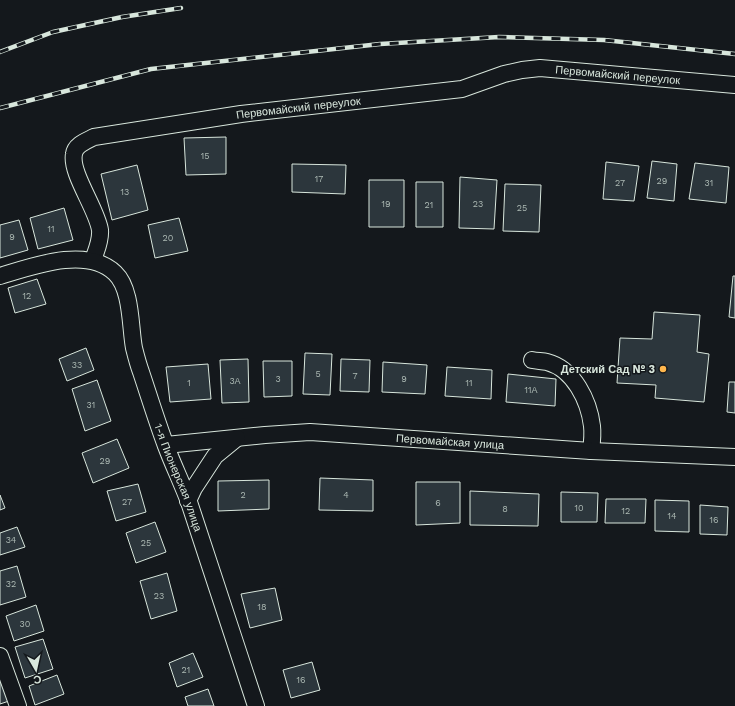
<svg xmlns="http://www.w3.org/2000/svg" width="735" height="706" viewBox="0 0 735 706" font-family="'Work Sans',sans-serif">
<rect width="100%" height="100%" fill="#14181c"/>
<!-- building -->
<path fill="#2c363c" stroke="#d8e6dc" d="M 226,137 L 226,174 L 186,175 L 184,138 Z
M 652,161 L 677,164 L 674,201 L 647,198 Z
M 606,162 L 639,166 L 634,201 L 603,199 Z
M 695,163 L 729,167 L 726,203 L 689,199 Z
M 292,164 L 346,165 L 345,194 L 292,192 Z
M 137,165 L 148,210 L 112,220 L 101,174 Z
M 460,177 L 497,180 L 494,229 L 459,228 Z
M 369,180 L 404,180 L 404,227 L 369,227 Z
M 416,182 L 443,182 L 443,227 L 416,227 Z
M 505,184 L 541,185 L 539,232 L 503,231 Z
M 64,208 L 73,240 L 38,249 L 30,218 Z
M 179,218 L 188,251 L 155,258 L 148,225 Z
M 19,220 L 28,250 L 0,258 L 0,225 Z
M 733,276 L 735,276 L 735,318 L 729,317 Z
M 37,279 L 46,304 L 15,313 L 8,288 Z
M 654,312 L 700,315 L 697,352 L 709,354 L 704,402 L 655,398 L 656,385 L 617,383 L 620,338 L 652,339 Z
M 86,348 L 94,370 L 67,381 L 59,359 Z
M 305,353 L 332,354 L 330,395 L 303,394 Z
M 248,359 L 249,402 L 222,403 L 220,360 Z
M 341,359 L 370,360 L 369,392 L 340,391 Z
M 263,361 L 292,361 L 292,396 L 264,397 Z
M 383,362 L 427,365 L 425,394 L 382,392 Z
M 208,364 L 211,399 L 170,402 L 166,367 Z
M 447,367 L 492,370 L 491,399 L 445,396 Z
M 508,374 L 556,379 L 555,406 L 506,402 Z
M 97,380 L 111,421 L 85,431 L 72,389 Z
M 729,382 L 735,382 L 735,413 L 727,412 Z
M 117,439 L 129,468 L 93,483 L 82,453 Z
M 320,478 L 373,480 L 373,511 L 319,510 Z
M 269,480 L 269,509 L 218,511 L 218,481 Z
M 416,482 L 460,482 L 460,523 L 416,525 Z
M 138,484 L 146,512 L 116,521 L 107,491 Z
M 470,491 L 539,494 L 538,526 L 470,525 Z
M 561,492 L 598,493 L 597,522 L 561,522 Z
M 0,495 L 5,508 L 0,510 Z
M 606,499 L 646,499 L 645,523 L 605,523 Z
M 655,500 L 689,501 L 689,532 L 655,531 Z
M 700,505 L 728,507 L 727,535 L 700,534 Z
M 155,522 L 166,552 L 136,563 L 126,533 Z
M 17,527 L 25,547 L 0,555 L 0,533 Z
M 17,566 L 26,597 L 0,605 L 0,571 Z
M 167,573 L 177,611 L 151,619 L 140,581 Z
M 275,588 L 282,620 L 250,628 L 241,594 Z
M 36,605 L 44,631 L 14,641 L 6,616 Z
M 43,639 L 53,669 L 25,678 L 15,647 Z
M 193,653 L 203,677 L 177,687 L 169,663 Z
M 312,662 L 320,690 L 291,698 L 283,670 Z
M 0,675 L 12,700 L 0,704 Z
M 57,675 L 64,694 L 35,705 L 29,686 Z
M 208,689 L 214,706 L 188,706 L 185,697 Z"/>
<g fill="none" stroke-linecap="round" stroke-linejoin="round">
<!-- minor casing -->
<g stroke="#d8e6dc" stroke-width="18">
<g id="minor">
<path id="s1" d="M 93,260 C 96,251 101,241 100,230 C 97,209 70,173 74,154 C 75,145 86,141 94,137 L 241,114 L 462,89 L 504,74 L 522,70 L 540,68 L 735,85"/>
<path id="s2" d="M 0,276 C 33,266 87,246 115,273 C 132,289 130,327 134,348 C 136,356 138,364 141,372 C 149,396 157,422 166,446 C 173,465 182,483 189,502 C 212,570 234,638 256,706"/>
<path d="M 532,360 C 537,361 543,361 547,362 C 574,369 589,401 592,426 C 593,434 592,443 591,451"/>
<path id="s3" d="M 166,445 L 265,435 L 310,432 L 591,451 L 735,457"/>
<path d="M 188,501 L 194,488 L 215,456 L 237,438"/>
<path d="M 0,656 L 18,706"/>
</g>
</g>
<!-- minor -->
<use href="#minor" stroke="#14181c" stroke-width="16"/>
<!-- rail casing -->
<g stroke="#d8e6dc" stroke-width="4.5">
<path id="rail" d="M 0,52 L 53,32 L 122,17 L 181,8
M 0,108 L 151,69 L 380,44 L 499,37 L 604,40 L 735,54"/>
</g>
<!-- rail -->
<use href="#rail" stroke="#14181c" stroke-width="3" stroke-dasharray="9" stroke-linecap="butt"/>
</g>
<!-- markers -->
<circle fill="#ffb74d" stroke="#14181c" stroke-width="1.5" cx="663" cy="369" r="4"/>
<g text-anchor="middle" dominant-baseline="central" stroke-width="3" stroke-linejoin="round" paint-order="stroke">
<!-- number labels -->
<g font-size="9" fill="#adbab4">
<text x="205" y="156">15</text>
<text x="319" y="179">17</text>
<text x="662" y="181">29</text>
<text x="620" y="183">27</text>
<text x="709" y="183">31</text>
<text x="125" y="192">13</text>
<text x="386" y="204">19</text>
<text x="478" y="204">23</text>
<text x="429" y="205">21</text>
<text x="522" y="208">25</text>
<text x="51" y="229">11</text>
<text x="12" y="237">9</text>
<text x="168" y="238">20</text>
<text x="27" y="296">12</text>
<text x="77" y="365">33</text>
<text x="318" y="374">5</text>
<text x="355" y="376">7</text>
<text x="278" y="379">3</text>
<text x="404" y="379">9</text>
<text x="235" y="381">3А</text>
<text x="189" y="383">1</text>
<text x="469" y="383">11</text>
<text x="531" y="390">11А</text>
<text x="91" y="405">31</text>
<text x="105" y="461">29</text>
<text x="243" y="495">2</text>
<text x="346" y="495">4</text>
<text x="127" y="502">27</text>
<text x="438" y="503">6</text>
<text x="579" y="508">10</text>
<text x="505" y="509">8</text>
<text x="626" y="511">12</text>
<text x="672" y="516">14</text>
<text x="714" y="520">16</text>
<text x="11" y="540">34</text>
<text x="146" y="543">25</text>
<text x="11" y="584">32</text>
<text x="159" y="596">23</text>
<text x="262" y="607">18</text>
<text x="25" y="624">30</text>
<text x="186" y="670">21</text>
<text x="301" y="680">16</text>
</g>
<!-- street labels -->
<g font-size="11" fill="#d8e6dc" stroke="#14181c">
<text stroke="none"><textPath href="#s1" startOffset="670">Первомайский переулок</textPath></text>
<text stroke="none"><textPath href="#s1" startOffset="346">Первомайский переулок</textPath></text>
<text stroke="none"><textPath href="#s3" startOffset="285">Первомайская улица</textPath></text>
<text stroke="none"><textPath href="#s2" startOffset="336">1-я Пионерская улица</textPath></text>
</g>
<!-- poi labels -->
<g font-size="11" font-weight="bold" fill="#d8e6dc" stroke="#14181c" text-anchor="end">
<text x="655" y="369">Детский Сад № 3</text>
</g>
</g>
<!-- north arrow -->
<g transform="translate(36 670) rotate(171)" stroke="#14181c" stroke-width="3" paint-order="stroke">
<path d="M0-3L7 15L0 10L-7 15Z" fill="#d8e6dc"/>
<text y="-6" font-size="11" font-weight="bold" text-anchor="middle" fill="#d8e6dc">С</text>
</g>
</svg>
